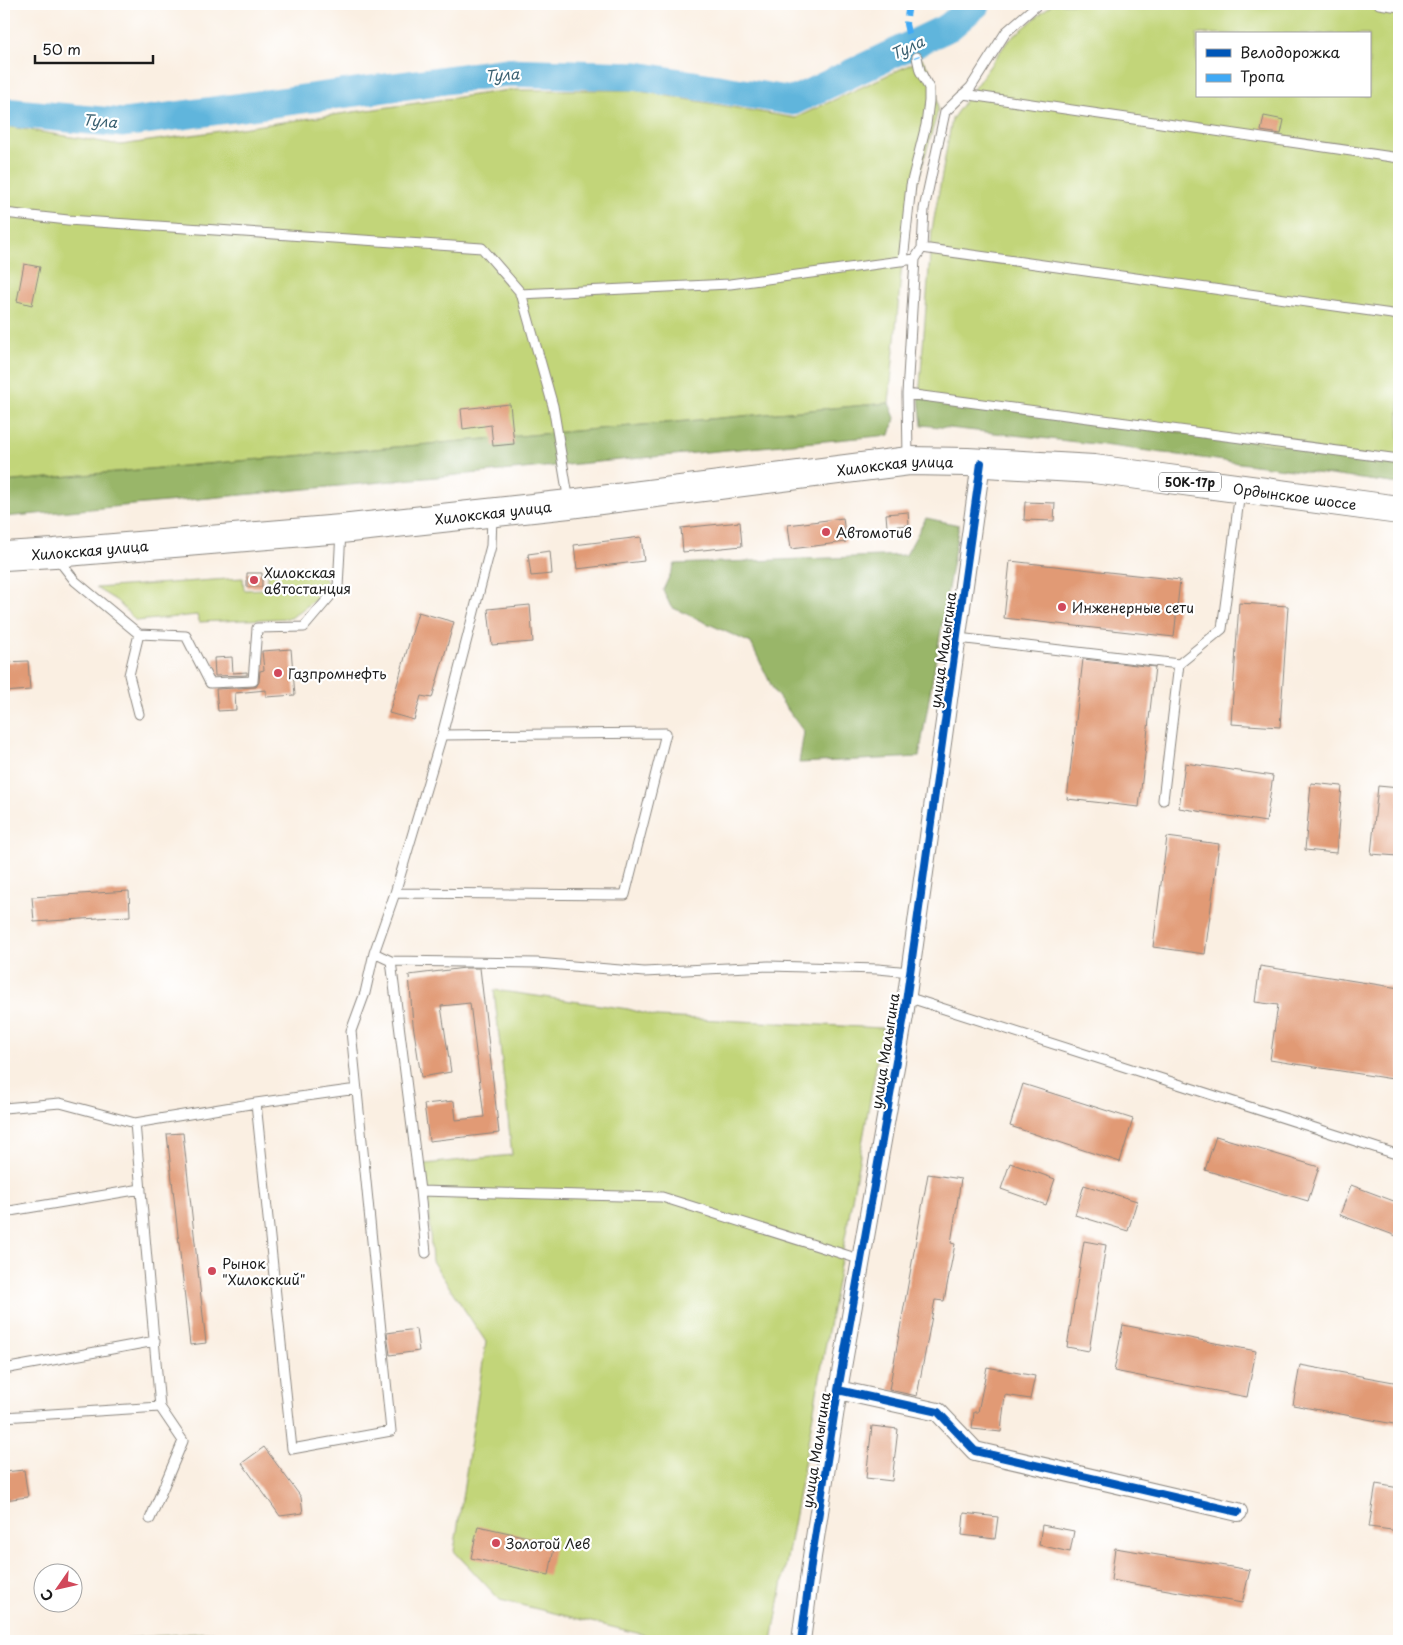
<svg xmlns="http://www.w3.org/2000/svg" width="1403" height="1645" viewBox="0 0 1403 1645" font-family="'Playpen Sans',sans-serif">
<rect width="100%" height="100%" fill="#fff"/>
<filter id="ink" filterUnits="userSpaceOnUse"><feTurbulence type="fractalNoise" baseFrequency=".02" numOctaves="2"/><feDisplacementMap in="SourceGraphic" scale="10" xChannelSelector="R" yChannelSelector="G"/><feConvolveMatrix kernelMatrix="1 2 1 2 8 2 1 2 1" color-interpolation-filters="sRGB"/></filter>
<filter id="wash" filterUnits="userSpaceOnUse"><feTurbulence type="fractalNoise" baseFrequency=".0096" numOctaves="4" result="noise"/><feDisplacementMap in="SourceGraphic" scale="20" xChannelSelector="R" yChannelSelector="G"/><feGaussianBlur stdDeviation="1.12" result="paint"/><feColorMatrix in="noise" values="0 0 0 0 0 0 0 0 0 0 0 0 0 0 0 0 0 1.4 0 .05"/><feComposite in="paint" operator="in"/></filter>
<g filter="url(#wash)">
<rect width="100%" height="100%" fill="#faefe2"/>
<!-- green -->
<path fill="#c2d579" stroke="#6f784a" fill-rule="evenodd" d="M 1052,4 L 1399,4 L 1399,462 L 919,398 L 932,230 L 952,119 L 1007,42 ZM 1197,34 L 1369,34 L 1369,96 L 1197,96 Z
M 922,59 L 936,80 L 938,111 L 906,221 L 889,403 L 4,482 L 4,126 L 121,145 L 509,90 L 633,90 L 795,118 Z
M 315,566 L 327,582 L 325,592 L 291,618 L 199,622 L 197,615 L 136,621 L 117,601 L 96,588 L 243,578 L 244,590 L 266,589 L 269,570 Z
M 494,990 L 628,1009 L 657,1017 L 883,1028 L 772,1641 L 670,1641 L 500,1600 L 454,1551 L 486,1342 L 432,1261 L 425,1164 L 512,1155 Z
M 213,1632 L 232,1641 L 90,1641 Z"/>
<!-- forest -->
<path fill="#99b669" stroke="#5a6942" d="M 919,398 L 1399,461 L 1399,484 L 1095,444 L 922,425 Z
M 889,403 L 895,418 L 890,435 L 4,517 L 4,482 Z
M 926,518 L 959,525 L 919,757 L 799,763 L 804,732 L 774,691 L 751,643 L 671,607 L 663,590 L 675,564 L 906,555 Z"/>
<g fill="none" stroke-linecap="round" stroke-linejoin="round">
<!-- river -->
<path stroke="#60b5dc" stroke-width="29" d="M 4,112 L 123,123 L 506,72 L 637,76 L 793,101 L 949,27 L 976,4"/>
</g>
<g id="blocks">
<!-- building -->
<path fill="#e19a74" d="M 1264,116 L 1284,120 L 1281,134 L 1261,131 Z
M 24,264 L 40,267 L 32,305 L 17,301 Z
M 510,404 L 514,444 L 493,446 L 491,425 L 463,429 L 461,409 Z
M 1025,502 L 1055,503 L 1054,521 L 1024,520 Z
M 908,512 L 909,525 L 887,527 L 886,514 Z
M 843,518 L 846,542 L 791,549 L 788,525 Z
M 740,522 L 742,546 L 683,552 L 681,528 Z
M 641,537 L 644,561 L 577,569 L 574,545 Z
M 550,551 L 552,574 L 531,576 L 528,554 Z
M 1010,561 L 1180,580 L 1174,637 L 1004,618 Z
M 247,573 L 262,573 L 262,587 L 247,587 Z
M 1239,603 L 1288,606 L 1280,727 L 1231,724 Z
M 530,605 L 533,642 L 492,645 L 488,609 Z
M 418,612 L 454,622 L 432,698 L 421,696 L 414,720 L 389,713 Z
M 291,649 L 295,695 L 266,697 L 266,690 L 235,693 L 236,710 L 218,711 L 216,689 L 256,687 L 259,682 L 260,671 L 264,670 L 262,651 Z
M 232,657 L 233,673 L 247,672 L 247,675 L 215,676 L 214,658 Z
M 1083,659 L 1155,667 L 1139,807 L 1067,799 Z
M 28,661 L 30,690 L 4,692 L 4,662 Z
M 1185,763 L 1273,776 L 1266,822 L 1179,808 Z
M 1311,783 L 1342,786 L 1336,853 L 1305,850 Z
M 1378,786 L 1399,788 L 1398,856 L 1371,854 Z
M 1167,837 L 1219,844 L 1205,954 L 1153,947 Z
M 129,891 L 130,916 L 34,922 L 32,897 Z
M 1260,966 L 1399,988 L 1399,1080 L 1270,1060 L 1278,1005 L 1255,1002 Z
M 465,968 L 480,968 L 499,1133 L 429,1141 L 424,1104 L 454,1101 L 456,1120 L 484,1117 L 470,1003 L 441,1006 L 451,1072 L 421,1077 L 413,1024 L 409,975 Z
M 1023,1084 L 1133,1119 L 1120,1162 L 1010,1126 Z
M 183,1133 L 206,1343 L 190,1345 L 167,1134 Z
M 1216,1136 L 1319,1167 L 1308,1201 L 1205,1170 Z
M 1010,1163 L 1055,1179 L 1046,1205 L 1001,1189 Z
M 928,1174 L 961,1179 L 951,1243 L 955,1244 L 944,1301 L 935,1300 L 917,1396 L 889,1390 Z
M 1084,1185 L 1137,1201 L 1128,1231 L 1075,1215 Z
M 1351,1185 L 1399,1203 L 1399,1237 L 1340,1215 Z
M 1084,1241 L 1106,1245 L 1089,1351 L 1067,1347 Z
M 1123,1325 L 1256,1351 L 1247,1397 L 1114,1371 Z
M 416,1329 L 419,1351 L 390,1355 L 387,1333 Z
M 1300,1365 L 1399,1383 L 1399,1425 L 1293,1405 Z
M 987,1367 L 1035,1376 L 1030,1399 L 1005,1395 L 1001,1432 L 972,1429 L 974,1412 L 978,1412 Z
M 872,1426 L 898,1429 L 892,1481 L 866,1478 Z
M 264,1447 L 301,1497 L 303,1513 L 280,1516 L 242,1463 Z
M 24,1470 L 28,1497 L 4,1500 L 4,1472 Z
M 1376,1484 L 1399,1488 L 1399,1531 L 1369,1527 Z
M 964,1513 L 998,1517 L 995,1539 L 962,1535 Z
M 1042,1525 L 1074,1531 L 1070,1552 L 1039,1545 Z
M 478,1526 L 555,1543 L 549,1575 L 471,1558 Z
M 1115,1548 L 1250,1570 L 1242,1603 L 1111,1580 Z"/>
</g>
</g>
<g filter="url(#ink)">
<use href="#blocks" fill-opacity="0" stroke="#8b867f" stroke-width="1"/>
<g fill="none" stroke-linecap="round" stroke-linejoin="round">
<!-- lane casing -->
<g stroke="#8b867f" stroke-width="11">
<path id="lane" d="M 1379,4 L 1399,7
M 963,94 L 1399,158
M 4,213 L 68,220 L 482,248 L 521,293 L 553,406 L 569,502
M 922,248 L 1399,315
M 903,261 L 911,185 L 926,125 L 929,101 L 929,88 L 920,71 L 917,57
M 520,294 L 730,284 L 915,259
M 907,394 L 1399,459
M 908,458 L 907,394 L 915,259 L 922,248 L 924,209 L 945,112 L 971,87 L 1006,32 L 1038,4
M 57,558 L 75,581 L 139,634 L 186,636 L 210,683 L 253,681 L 257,628 L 304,627 L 338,587 L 341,531
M 958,638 L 1179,664
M 139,714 L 129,675 L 139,634
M 1163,800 L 1179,664 L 1222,629 L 1240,492
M 395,893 L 625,895 L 666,733 L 442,735
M 374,953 L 391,961 L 420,1191 L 426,1253
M 391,961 L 537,963 L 644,972 L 769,966 L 878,969 L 910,972
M 907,997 L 1399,1155
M 256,1103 L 292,1449 L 391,1431 L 351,1031 L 365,993 L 374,953 L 395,893 L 442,735 L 491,546 L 492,516
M 4,1108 L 60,1103 L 135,1123 L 256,1103 L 357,1089
M 135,1123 L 160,1407 L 183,1441 L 150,1519
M 420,1191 L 662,1197 L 862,1260
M 4,1212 L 141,1189
M 4,1369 L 155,1341
M 4,1417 L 160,1407"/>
</g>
<!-- street casing -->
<g stroke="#8b867f" stroke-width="20">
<path id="street" d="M 838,1390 L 938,1412 L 975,1451 L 1238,1512
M 801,1641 L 812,1557 L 838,1390 L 904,1016 L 981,463"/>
</g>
<!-- highway casing -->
<g stroke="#8b867f" stroke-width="30">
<g id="highway">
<path id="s1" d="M 4,556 L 54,553 L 341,529 L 569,504 L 909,461 L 967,462 L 1094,469 L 1399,510"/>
</g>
</g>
<!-- lane -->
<use href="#lane" stroke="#fff" stroke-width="9"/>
<!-- street -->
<use href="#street" stroke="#fff" stroke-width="18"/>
<!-- highway -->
<use href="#highway" stroke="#fff" stroke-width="28"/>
<!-- quiet -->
<path stroke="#3fa9f5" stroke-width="6" stroke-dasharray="12 6" stroke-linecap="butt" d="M 909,4 L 906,24 L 908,33 L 917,57"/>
<!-- cycleway casing -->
<g stroke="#fff" stroke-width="11">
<path id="cycleway" d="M 838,1390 L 938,1412 L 975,1451 L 1238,1512
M 801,1641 L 812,1557 L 838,1390 L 904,1016 L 981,463"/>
</g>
<!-- cycleway -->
<use href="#cycleway" stroke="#0057b8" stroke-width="8"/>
</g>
</g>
<!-- markers -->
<g fill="#d1495b" stroke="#fff" stroke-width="2">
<circle cx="826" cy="532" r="5"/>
<circle cx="254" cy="580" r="5"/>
<circle cx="1062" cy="607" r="5"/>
<circle cx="278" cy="673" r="5"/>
<circle cx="212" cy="1271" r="5"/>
<circle cx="496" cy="1543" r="5"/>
</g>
<g text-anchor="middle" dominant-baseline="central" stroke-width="4.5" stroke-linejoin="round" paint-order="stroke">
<!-- shield labels -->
<rect fill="#fff" stroke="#606060" stroke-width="1" x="1159" y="472.5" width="62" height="19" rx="4"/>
<g font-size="12" font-weight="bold" fill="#1c1c1c">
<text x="1190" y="482">50К-17р</text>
</g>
<!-- street labels -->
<g font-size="14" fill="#1c1c1c" stroke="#fff">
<text stroke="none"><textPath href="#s1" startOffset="896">Хилокская улица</textPath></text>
<text stroke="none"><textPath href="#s1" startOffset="1298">Ордынское шоссе</textPath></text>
<text stroke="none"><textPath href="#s1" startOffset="491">Хилокская улица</textPath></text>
<text stroke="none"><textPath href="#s1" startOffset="86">Хилокская улица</textPath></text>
<text transform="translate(943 650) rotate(-82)">улица Малыгина</text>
<text transform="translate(885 1051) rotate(-81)">улица Малыгина</text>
<text transform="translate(816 1450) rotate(-81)">улица Малыгина</text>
</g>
<!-- poi labels -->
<g font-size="14" fill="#1c1c1c" stroke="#fff" text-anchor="start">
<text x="836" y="532">Автомотив</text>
<text x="264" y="572">Хилокская<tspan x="264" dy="16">автостанция</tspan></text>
<text x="1072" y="607">Инженерные сети</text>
<text x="288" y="673">Газпромнефть</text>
<text x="222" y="1263">Рынок<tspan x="222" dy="16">"Хилокский"</tspan></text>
<text x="506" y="1543">Золотой Лев</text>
</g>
<!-- water labels -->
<g font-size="15" font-style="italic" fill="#3b6172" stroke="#fff">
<text transform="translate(907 47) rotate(-25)">Тула</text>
<text transform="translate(502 74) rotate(-4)">Тула</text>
<text transform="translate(100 120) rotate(5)">Тула</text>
</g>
</g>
<!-- margin -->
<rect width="1403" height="1645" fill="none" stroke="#fff" stroke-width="20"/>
<!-- legend -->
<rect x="1196" y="32" width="175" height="65" fill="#ffffff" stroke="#a4a4a4"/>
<rect x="1206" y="49" width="25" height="8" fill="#0057b8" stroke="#a4a4a4"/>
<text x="1240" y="58" font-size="15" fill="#1c1c1c">Велодорожка</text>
<rect x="1206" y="74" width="25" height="8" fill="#3fa9f5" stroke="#a4a4a4"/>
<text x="1240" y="82" font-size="15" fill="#1c1c1c">Тропа</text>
<!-- north arrow -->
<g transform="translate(58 1588) rotate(236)"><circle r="24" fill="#ffffff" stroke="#a4a4a4"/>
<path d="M0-4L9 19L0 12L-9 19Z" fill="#d1495b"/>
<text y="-8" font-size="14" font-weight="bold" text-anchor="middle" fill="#1c1c1c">С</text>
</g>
<!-- scale -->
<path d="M35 55v8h118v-8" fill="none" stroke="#1c1c1c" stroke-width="2.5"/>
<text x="42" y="55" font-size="15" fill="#1c1c1c" stroke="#ffffff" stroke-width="4" paint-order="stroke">50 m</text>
</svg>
